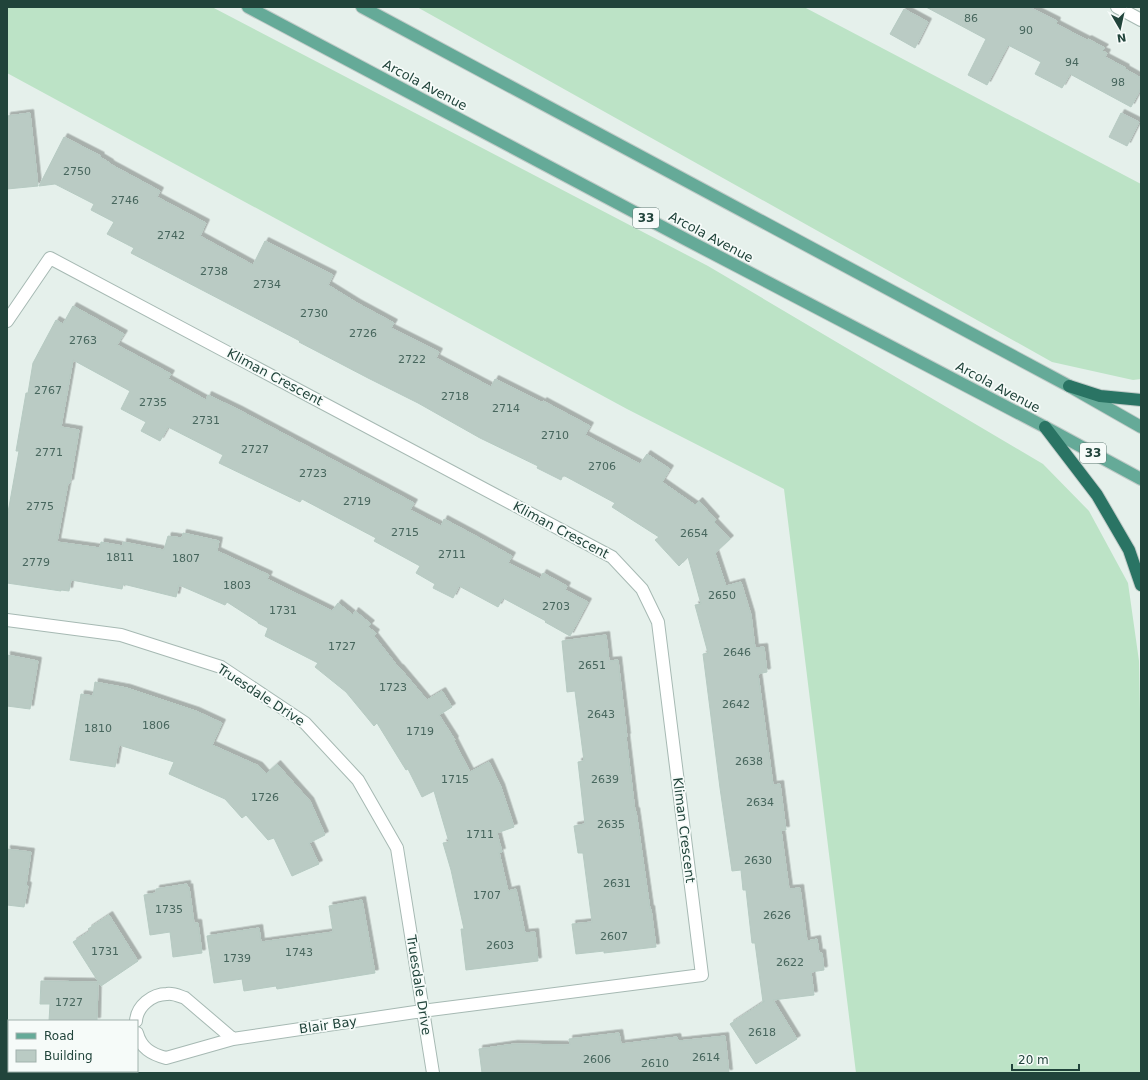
<svg xmlns="http://www.w3.org/2000/svg" width="1148" height="1080" viewBox="0 0 1148 1080" font-family="'DejaVu Sans',sans-serif">
<defs>
<filter id="shadow"><feDropShadow dx="3.5" dy="-3.5" stdDeviation="0" flood-color="#0004"/></filter>
</defs>
<rect width="100%" height="100%" fill="#e5f0eb"/>
<!-- grass -->
<path fill="#bce3c6" d="M 7,7 L 212,7 L 708,266 L 1043,464 L 1089,511 L 1128,583 L 1139,661 L 1141,759 L 1141,1073 L 856,1073 L 784,489 L 627,409 L 7,73 Z
M 417,7 L 804,7 L 1141,184 L 1141,379 L 1133,380 L 1052,362 Z"/>
<!-- building -->
<path fill="#bacbc4" stroke="#b6cac2" filter="url(#shadow)" d="M 926,7 L 1029,7 L 1057,21 L 1056,24 L 1087,40 L 1088,39 L 1105,48 L 1102,51 L 1107,53 L 1105,57 L 1126,68 L 1125,69 L 1141,78 L 1141,88 L 1131,107 L 1070,74 L 1062,88 L 1035,74 L 1041,62 L 1008,45 L 987,85 L 968,75 L 986,39 Z
M 904,9 L 928,22 L 915,48 L 890,34 Z
M 30,113 L 38,186 L 7,189 L 7,116 Z
M 1121,113 L 1139,122 L 1127,146 L 1109,137 Z
M 64,137 L 101,156 L 100,157 L 110,163 L 110,164 L 160,191 L 157,197 L 206,223 L 200,236 L 253,265 L 265,241 L 333,275 L 328,285 L 357,303 L 394,323 L 391,328 L 439,352 L 436,358 L 491,387 L 495,379 L 543,403 L 543,401 L 545,402 L 590,426 L 585,435 L 640,464 L 647,454 L 670,469 L 662,482 L 695,505 L 699,501 L 716,520 L 714,522 L 730,539 L 715,553 L 726,586 L 741,582 L 751,615 L 755,648 L 764,647 L 767,672 L 758,674 L 773,785 L 780,784 L 786,830 L 781,830 L 789,889 L 800,888 L 807,941 L 817,939 L 819,953 L 822,953 L 824,970 L 811,972 L 814,995 L 773,1000 L 797,1039 L 756,1064 L 730,1024 L 765,1001 L 763,1002 L 755,943 L 752,943 L 746,890 L 743,890 L 741,870 L 732,871 L 720,788 L 709,701 L 703,654 L 708,653 L 695,605 L 701,604 L 688,557 L 679,566 L 655,540 L 659,537 L 612,507 L 615,503 L 563,475 L 561,480 L 537,468 L 538,466 L 480,438 L 418,403 L 368,378 L 299,342 L 300,341 L 131,253 L 134,248 L 107,234 L 114,222 L 91,210 L 94,204 L 55,184 L 39,186 Z
M 73,306 L 124,334 L 117,345 L 171,374 L 168,379 L 206,400 L 208,395 L 239,410 L 414,503 L 410,510 L 441,526 L 444,519 L 474,535 L 512,556 L 508,563 L 540,579 L 543,573 L 567,586 L 565,590 L 588,602 L 570,636 L 545,622 L 546,621 L 503,598 L 498,607 L 459,586 L 453,598 L 433,588 L 435,584 L 416,573 L 420,566 L 374,541 L 376,538 L 302,499 L 300,502 L 219,463 L 223,455 L 168,427 L 160,441 L 141,431 L 146,422 L 121,409 L 130,391 L 73,360 L 61,427 L 79,430 L 70,483 L 68,483 L 57,542 L 100,548 L 101,542 L 123,546 L 123,542 L 164,550 L 168,536 L 182,538 L 183,533 L 219,541 L 217,551 L 269,575 L 267,579 L 332,611 L 338,603 L 353,615 L 355,611 L 371,624 L 368,627 L 376,633 L 374,636 L 399,668 L 400,668 L 427,700 L 442,691 L 452,707 L 439,715 L 455,740 L 454,741 L 470,772 L 489,762 L 501,787 L 514,827 L 497,833 L 502,852 L 499,852 L 508,891 L 516,889 L 525,933 L 535,932 L 538,961 L 466,970 L 461,929 L 464,929 L 451,870 L 443,843 L 449,842 L 434,791 L 422,797 L 408,769 L 406,770 L 377,723 L 374,726 L 346,692 L 315,667 L 318,663 L 265,636 L 268,628 L 258,623 L 258,622 L 227,602 L 225,605 L 179,585 L 176,597 L 123,584 L 122,589 L 71,580 L 69,591 L 61,590 L 61,591 L 7,583 L 7,518 L 19,451 L 16,451 L 26,393 L 28,393 L 33,363 L 56,320 L 63,324 Z
M 606,635 L 609,661 L 618,660 L 627,737 L 626,737 L 635,811 L 636,811 L 650,909 L 651,909 L 656,947 L 604,953 L 604,951 L 576,954 L 572,924 L 592,922 L 583,853 L 578,853 L 574,826 L 585,824 L 578,762 L 584,761 L 575,691 L 567,692 L 562,641 Z
M 7,655 L 38,661 L 30,709 L 7,706 Z
M 95,682 L 127,688 L 196,711 L 222,723 L 212,745 L 259,766 L 266,774 L 277,764 L 310,801 L 325,835 L 309,843 L 319,864 L 292,876 L 274,838 L 268,840 L 246,815 L 242,818 L 225,799 L 169,774 L 174,762 L 119,745 L 115,767 L 70,760 L 81,694 L 93,696 Z
M 7,849 L 31,852 L 26,885 L 28,886 L 24,907 L 7,905 Z
M 187,884 L 187,888 L 189,887 L 194,923 L 198,923 L 202,953 L 173,957 L 170,932 L 150,935 L 144,895 L 156,893 L 156,889 Z
M 362,900 L 375,973 L 277,989 L 276,986 L 244,991 L 242,979 L 214,983 L 207,936 L 259,928 L 261,942 L 333,932 L 329,906 Z
M 109,915 L 138,961 L 101,986 L 73,942 L 90,931 L 88,929 Z
M 41,981 L 98,982 L 97,1021 L 49,1021 L 50,1004 L 40,1004 Z
M 619,1033 L 621,1044 L 677,1037 L 678,1041 L 725,1036 L 729,1073 L 482,1073 L 479,1049 L 514,1044 L 570,1045 L 569,1039 Z"/>
<g fill="none" stroke-linecap="round" stroke-linejoin="round">
<!-- minor casing -->
<g stroke="#a6b9b3" stroke-width="14">
<path id="minor" d="M 1117,7 L 1141,20
M 7,321 L 50,258 L 612,557 L 642,589 L 658,622 L 702,975 L 422,1011 L 233,1039
M 7,620 L 121,635 L 221,667 L 305,723 L 358,780 L 397,848 L 433,1073
M 136,1021 C 137,1006 152,994 167,994 C 173,993 179,996 185,998 L 233,1039 L 166,1058 C 151,1054 141,1048 137,1033"/>
</g>
<!-- major casing -->
<g stroke="#c1cbc8" stroke-width="14">
<path id="major" d="M 248,7 L 687,240 L 1045,427 L 1141,479
M 362,7 L 1069,386 L 1141,427"/>
</g>
<!-- highway casing -->
<g stroke="#c1cbc8" stroke-width="14">
<path id="highway" d="M 1069,386 L 1100,396 L 1141,400
M 1045,427 L 1097,495 L 1129,550 L 1141,585"/>
</g>
<!-- minor -->
<use href="#minor" stroke="#fff" stroke-width="12"/>
<!-- major -->
<use href="#major" stroke="#65aa98" stroke-width="12"/>
<!-- highway -->
<use href="#highway" stroke="#2a7464" stroke-width="12"/>
</g>
<g text-anchor="middle" dominant-baseline="central" stroke-width="3.5" stroke-linejoin="round" paint-order="stroke">
<!-- number labels -->
<g font-size="11" fill="#47665d">
<text x="971" y="18">86</text>
<text x="1026" y="30">90</text>
<text x="1072" y="62">94</text>
<text x="1118" y="82">98</text>
<text x="77" y="171">2750</text>
<text x="125" y="200">2746</text>
<text x="171" y="235">2742</text>
<text x="214" y="271">2738</text>
<text x="267" y="284">2734</text>
<text x="314" y="313">2730</text>
<text x="363" y="333">2726</text>
<text x="83" y="340">2763</text>
<text x="412" y="359">2722</text>
<text x="48" y="390">2767</text>
<text x="455" y="396">2718</text>
<text x="153" y="402">2735</text>
<text x="506" y="408">2714</text>
<text x="206" y="420">2731</text>
<text x="555" y="435">2710</text>
<text x="255" y="449">2727</text>
<text x="49" y="452">2771</text>
<text x="602" y="466">2706</text>
<text x="313" y="473">2723</text>
<text x="357" y="501">2719</text>
<text x="40" y="506">2775</text>
<text x="405" y="532">2715</text>
<text x="694" y="533">2654</text>
<text x="452" y="554">2711</text>
<text x="120" y="557">1811</text>
<text x="186" y="558">1807</text>
<text x="36" y="562">2779</text>
<text x="237" y="585">1803</text>
<text x="722" y="595">2650</text>
<text x="556" y="606">2703</text>
<text x="283" y="610">1731</text>
<text x="342" y="646">1727</text>
<text x="737" y="652">2646</text>
<text x="592" y="665">2651</text>
<text x="393" y="687">1723</text>
<text x="736" y="704">2642</text>
<text x="601" y="714">2643</text>
<text x="156" y="725">1806</text>
<text x="98" y="728">1810</text>
<text x="420" y="731">1719</text>
<text x="749" y="761">2638</text>
<text x="455" y="779">1715</text>
<text x="605" y="779">2639</text>
<text x="265" y="797">1726</text>
<text x="760" y="802">2634</text>
<text x="611" y="824">2635</text>
<text x="480" y="834">1711</text>
<text x="758" y="860">2630</text>
<text x="617" y="883">2631</text>
<text x="487" y="895">1707</text>
<text x="169" y="909">1735</text>
<text x="777" y="915">2626</text>
<text x="614" y="936">2607</text>
<text x="500" y="945">2603</text>
<text x="105" y="951">1731</text>
<text x="299" y="952">1743</text>
<text x="237" y="958">1739</text>
<text x="790" y="962">2622</text>
<text x="69" y="1002">1727</text>
<text x="762" y="1032">2618</text>
<text x="706" y="1057">2614</text>
<text x="597" y="1059">2606</text>
<text x="655" y="1063">2610</text>
</g>
<!-- shield labels -->
<g fill="#f6fbf9" stroke="#617b74" stroke-width="1">
<rect x="633" y="208" width="26" height="20" rx="3"/>
<rect x="1080" y="443" width="26" height="20" rx="3"/>
</g>
<g font-size="12" font-weight="bold" fill="#21443b">
<text x="646" y="218">33</text>
<text x="1093" y="453">33</text>
</g>
<!-- street labels -->
<g font-size="13" fill="#21443b" stroke="#f6fbf9">
<text transform="translate(425 85) rotate(28)">Arcola Avenue</text>
<text transform="translate(711 237) rotate(28)">Arcola Avenue</text>
<text transform="translate(275 377) rotate(28)">Kliman Crescent</text>
<text transform="translate(998 387) rotate(28)">Arcola Avenue</text>
<text transform="translate(561 530) rotate(28)">Kliman Crescent</text>
<text transform="translate(261 695) rotate(33)">Truesdale Drive</text>
<text transform="translate(684 830) rotate(83)">Kliman Crescent</text>
<text transform="translate(419 985) rotate(81)">Truesdale Drive</text>
<text transform="translate(328 1025) rotate(-8)">Blair Bay</text>
</g>
</g>
<!-- border -->
<rect width="1148" height="1080" fill="none" stroke="#21443b" stroke-width="16"/>
<!-- legend -->
<rect x="8" y="1020" width="130" height="52" fill="#f6fbf9" stroke="#a1b2ad"/>
<rect x="16" y="1033" width="20" height="6" fill="#65aa98" stroke="#a1b2ad"/>
<text x="44" y="1040" font-size="12" fill="#21443b">Road</text>
<rect x="16" y="1050" width="20" height="12" fill="#bacbc4" stroke="#a1b2ad"/>
<text x="44" y="1060" font-size="12" fill="#21443b">Building</text>
<!-- north arrow -->
<g transform="translate(1120 28) rotate(171)" stroke="#f6fbf9" stroke-width="3" paint-order="stroke">
<path d="M0-3L7 15L0 10L-7 15Z" fill="#21443b"/>
<text y="-6" font-size="11" font-weight="bold" text-anchor="middle" fill="#21443b">N</text>
</g>
<!-- scale -->
<path d="M1012 1064v6h67v-6" fill="none" stroke="#21443b" stroke-width="2"/>
<text x="1018" y="1064" font-size="12" fill="#21443b" stroke="#f6fbf9" stroke-width="3" paint-order="stroke">20 m</text>
</svg>
